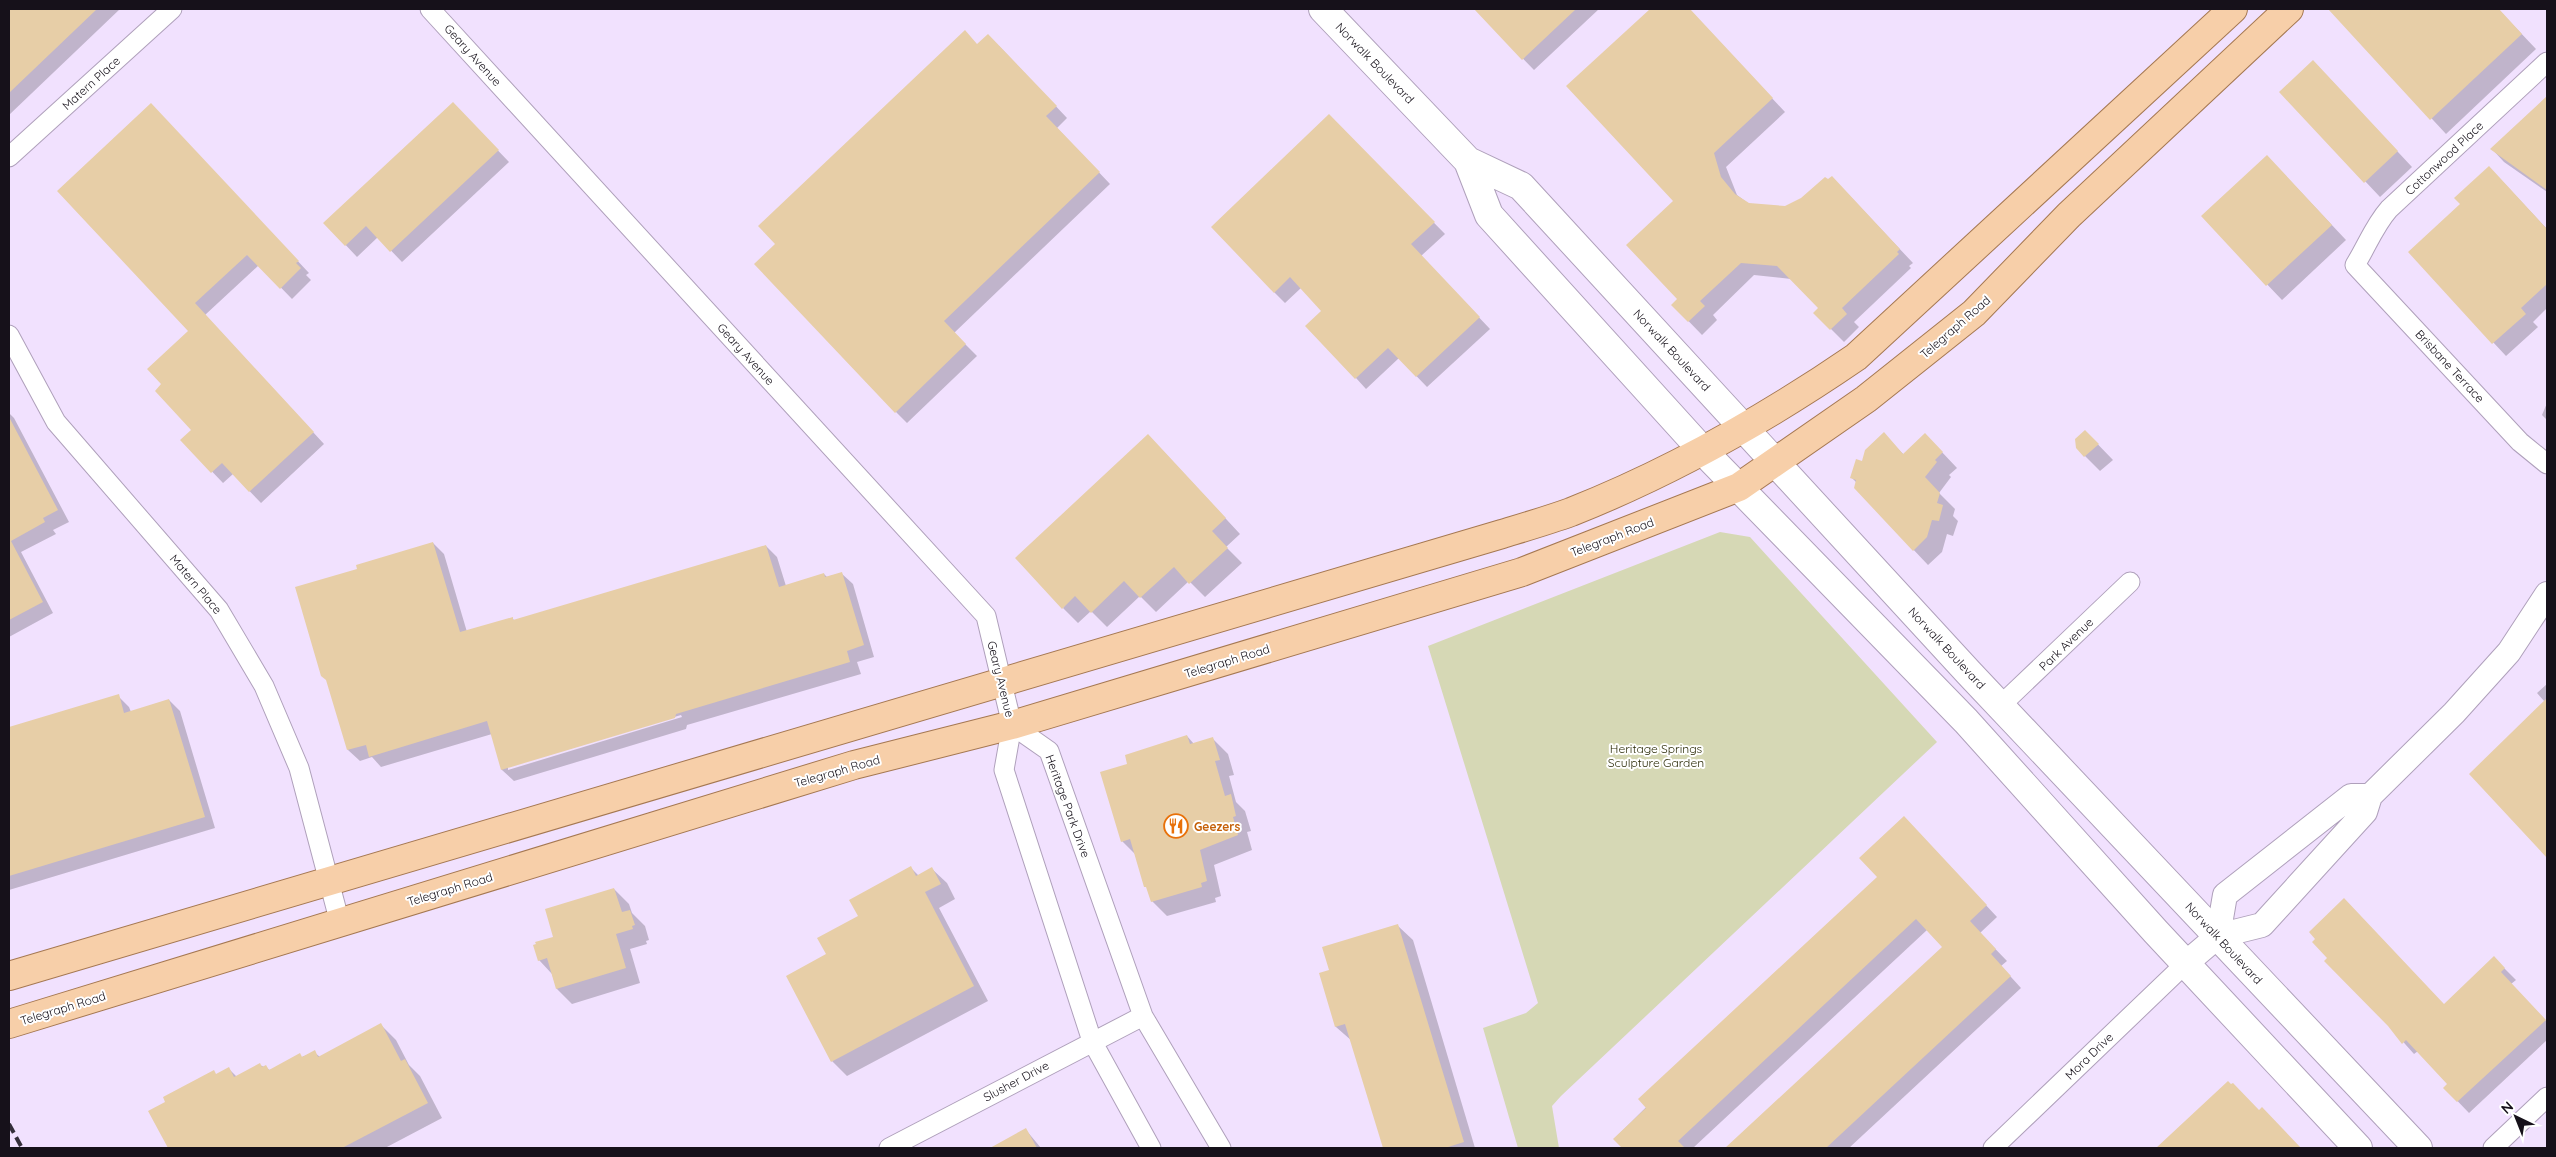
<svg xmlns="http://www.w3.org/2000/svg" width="2556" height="1157" viewBox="0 0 2556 1157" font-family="Quicksand,sans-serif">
<rect width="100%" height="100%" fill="#f1e1fe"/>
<!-- green -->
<path fill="#d6d8b5" d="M 1720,532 L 1750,537 L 1937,742 L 1561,1096 L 1552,1106 L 1559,1148 L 1518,1148 L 1483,1028 L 1526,1013 L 1538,1003 L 1428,646 Z"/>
<!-- shadow -->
<path fill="#0003" fill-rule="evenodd" d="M 9,9 L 120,9 L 9,115 Z
M 1475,9 L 1599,9 L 1534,70 Z
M 1652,9 L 1689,9 L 1785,112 L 1726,167 L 1737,195 L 1749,204 L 1786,208 L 1845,191 L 1913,263 L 1909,266 L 1911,268 L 1854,322 L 1859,327 L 1844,342 L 1815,313 L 1820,308 L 1791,279 L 1754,275 L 1713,315 L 1717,320 L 1702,335 L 1673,305 L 1679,299 L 1675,201 L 1568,87 Z
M 2339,9 L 2498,9 L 2536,49 L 2446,134 L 2334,13 Z
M 977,45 L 999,46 L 1067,118 L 1057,128 L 1110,184 L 954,333 L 977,356 L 907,423 L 896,412 L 777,244 Z
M 2328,77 L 2412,167 L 2380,197 L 2281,92 Z
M 2547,98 L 2547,192 L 2504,162 L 2492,149 Z
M 464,115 L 509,162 L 402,262 L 378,237 L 357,257 L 325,223 Z
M 162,116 L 309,273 L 306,275 L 311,280 L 292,299 L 259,265 L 205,315 L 324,444 L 261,503 L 233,474 L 223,483 L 182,440 L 192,430 L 163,385 L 190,331 Z
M 1329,116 L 1445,234 L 1421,256 L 1490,329 L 1427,387 L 1399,358 L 1366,389 L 1356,378 L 1323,311 L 1301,288 L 1285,303 L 1274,292 Z
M 2282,172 L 2346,240 L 2282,300 L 2203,217 Z
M 2502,181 L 2547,229 L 2547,308 L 2533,322 L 2538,327 L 2506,356 L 2409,252 Z
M 2547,403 L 2547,420 L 2542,415 Z
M 9,413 L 14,418 L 69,522 L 53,530 L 56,534 L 21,552 L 53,613 L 9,637 Z
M 2085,431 L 2113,460 L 2100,471 L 2077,448 Z
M 1884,434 L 1904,455 L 1940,450 L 1957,468 L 1949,475 L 1951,477 L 1939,493 L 1955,509 L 1953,516 L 1958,521 L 1953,536 L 1947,534 L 1942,552 L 1928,565 L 1855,488 L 1857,483 L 1852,478 Z
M 1163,451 L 1240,534 L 1226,547 L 1242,563 L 1205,597 L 1189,581 L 1156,612 L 1140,596 L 1107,627 L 1091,611 L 1078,623 L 1063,608 Z
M 433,543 L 444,554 L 467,632 L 512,618 L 515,621 L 766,546 L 777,557 L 786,586 L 824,574 L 827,577 L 841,573 L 853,584 L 874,657 L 857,662 L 861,674 L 687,725 L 686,729 L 514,781 L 502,770 L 492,734 L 381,767 L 372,757 L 360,761 L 348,750 L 359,569 ZM 681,715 L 682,717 L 508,770 L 508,767 Z
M 2547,684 L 2547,856 L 2471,774 L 2545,702 L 2537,693 Z
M 118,696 L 129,707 L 131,712 L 169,700 L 180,711 L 215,828 L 9,890 L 9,729 Z
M 1187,736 L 1194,744 L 1213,739 L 1228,754 L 1234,775 L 1229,776 L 1236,802 L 1245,811 L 1251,831 L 1247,832 L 1252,850 L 1214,865 L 1221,896 L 1215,898 L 1216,902 L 1167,916 L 1152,901 L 1136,855 L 1122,841 L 1129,765 Z
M 1915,829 L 1997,917 L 1980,933 L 2007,961 L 2001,966 L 2021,988 L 1849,1148 L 1727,1148 L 1943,947 L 1927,930 L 1693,1148 L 1623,1148 L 1614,1139 L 1878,877 Z
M 911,868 L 919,876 L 932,869 L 947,883 L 955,899 L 939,908 L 988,1001 L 847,1076 L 832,1061 L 828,955 L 859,917 Z
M 614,889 L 629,904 L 632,913 L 645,926 L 649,940 L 646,941 L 647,944 L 630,949 L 640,983 L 572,1004 L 557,989 L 552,974 L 539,960 L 555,938 Z
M 1398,926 L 1413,940 L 1475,1148 L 1384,1148 L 1352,1041 L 1336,1027 L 1331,971 Z
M 2494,958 L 2516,980 L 2511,984 L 2547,1022 L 2547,1040 L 2469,1113 L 2445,1088 L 2448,1084 L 2418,1051 L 2414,1054 L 2389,1026 L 2444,1005 Z
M 381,1025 L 396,1040 L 409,1065 L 420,1076 L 442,1118 L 385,1148 L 169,1148 L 150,1111 L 229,1069 L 237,1077 L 260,1065 L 270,1070 L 314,1052 L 320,1057 Z
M 2228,1083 L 2259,1111 L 2273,1120 L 2300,1148 L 2158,1148 Z
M 1026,1130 L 1041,1148 L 991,1148 Z"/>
<!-- building -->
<path fill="#e7cea7" d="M 9,9 L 97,9 L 9,93 Z
M 1474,9 L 1576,9 L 1522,60 Z
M 1650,9 L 1690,9 L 1773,98 L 1714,153 L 1721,177 L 1735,194 L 1749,203 L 1785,206 L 1801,198 L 1825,177 L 1828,179 L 1832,176 L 1900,249 L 1897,252 L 1899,254 L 1842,308 L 1847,314 L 1830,330 L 1813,313 L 1818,308 L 1777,266 L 1741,263 L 1700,301 L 1705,306 L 1688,322 L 1671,305 L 1677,299 L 1626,245 L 1673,201 L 1566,86 Z
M 2328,9 L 2499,9 L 2522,34 L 2430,120 Z
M 965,30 L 977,44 L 988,34 L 1057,106 L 1046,116 L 1100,172 L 944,321 L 966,344 L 895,413 L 754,264 L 775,244 L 758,226 Z
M 2313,60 L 2398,151 L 2364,183 L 2279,92 Z
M 2547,96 L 2547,190 L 2490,149 Z
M 453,102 L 499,150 L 390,252 L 366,226 L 345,246 L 323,223 Z
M 151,103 L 299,261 L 296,263 L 301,268 L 280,289 L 247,255 L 195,303 L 314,432 L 249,492 L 222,463 L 211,473 L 180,440 L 191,430 L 155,391 L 161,384 L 147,369 L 188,331 L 57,191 Z
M 1329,114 L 1435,222 L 1411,244 L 1480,317 L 1416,377 L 1388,348 L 1355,379 L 1305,326 L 1321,311 L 1290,277 L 1274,293 L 1211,227 Z
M 2267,155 L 2332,225 L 2266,286 L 2201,216 Z
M 2489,166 L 2547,229 L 2547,284 L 2521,308 L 2526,314 L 2492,344 L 2408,252 L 2460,204 L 2454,198 Z
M 9,417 L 58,510 L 43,518 L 45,522 L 11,541 L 43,602 L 9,620 Z
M 2085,430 L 2099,444 L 2084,457 L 2076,448 L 2075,439 Z
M 1884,432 L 1903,454 L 1925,433 L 1943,452 L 1935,460 L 1937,462 L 1925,477 L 1940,493 L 1937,503 L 1943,505 L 1939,521 L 1932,520 L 1927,537 L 1913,551 L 1854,488 L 1856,480 L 1850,478 L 1856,459 L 1862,461 L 1865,450 Z
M 1148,434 L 1226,518 L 1212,531 L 1228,548 L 1189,584 L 1174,567 L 1140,598 L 1124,581 L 1091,613 L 1075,596 L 1062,609 L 1015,558 Z
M 433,542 L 460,632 L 513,617 L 513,620 L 766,545 L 779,587 L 824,573 L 825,577 L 842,572 L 864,645 L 847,651 L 850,662 L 676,714 L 675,718 L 501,770 L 487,721 L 369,757 L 366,745 L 347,750 L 326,680 L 321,676 L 295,587 L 357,569 L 356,565 Z
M 119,694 L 124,713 L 169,699 L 205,817 L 9,876 L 9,727 Z
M 2547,698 L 2547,858 L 2469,774 Z
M 1187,735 L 1190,744 L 1213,737 L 1220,760 L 1215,761 L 1225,796 L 1231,794 L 1236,816 L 1233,817 L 1238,835 L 1200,850 L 1207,881 L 1201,883 L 1202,887 L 1151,902 L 1146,887 L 1144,887 L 1130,839 L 1121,842 L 1100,772 L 1127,764 L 1125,755 Z
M 1904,816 L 1987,905 L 1970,921 L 1996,949 L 1991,954 L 2011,976 L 1826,1148 L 1725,1148 L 1942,947 L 1916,919 L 1678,1141 L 1685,1148 L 1622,1148 L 1613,1139 L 1646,1108 L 1638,1099 L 1877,877 L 1859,858 Z
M 911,866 L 916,876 L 932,867 L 941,884 L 925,892 L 974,986 L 831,1062 L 786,976 L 826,954 L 817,938 L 858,916 L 849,900 Z
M 614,888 L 622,912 L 630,910 L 635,925 L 632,926 L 633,929 L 616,934 L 626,968 L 556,989 L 547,958 L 538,961 L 533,945 L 536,944 L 535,942 L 553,937 L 545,909 Z
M 2344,898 L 2444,1004 L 2494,956 L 2505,968 L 2501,972 L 2546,1020 L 2457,1102 L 2443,1088 L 2447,1084 L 2406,1040 L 2402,1044 L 2388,1026 L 2324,961 L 2327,958 L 2312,942 L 2315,939 L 2309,932 Z
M 1398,924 L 1464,1142 L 1445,1148 L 1383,1148 L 1345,1024 L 1335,1027 L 1319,973 L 1329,970 L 1322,947 Z
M 381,1023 L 401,1061 L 405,1059 L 428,1103 L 342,1148 L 168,1148 L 148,1111 L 165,1102 L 163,1097 L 214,1070 L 216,1074 L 229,1067 L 234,1077 L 260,1063 L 262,1067 L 266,1065 L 269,1070 L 300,1053 L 302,1057 L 315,1050 L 318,1057 Z
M 2228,1081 L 2231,1084 L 2233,1083 L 2259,1110 L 2262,1107 L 2301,1148 L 2156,1148 Z
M 1026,1128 L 1037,1148 L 990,1148 Z"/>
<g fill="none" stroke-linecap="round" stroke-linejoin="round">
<!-- minor casing -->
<g stroke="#afa0bb" stroke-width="21">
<path id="minor" d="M 430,9 L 986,616 L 1012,725 L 1004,770 L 1092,1041 L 1151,1148
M 2547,62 L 2389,209 C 2374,226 2367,246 2355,265 L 2520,442 L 2547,464
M 9,157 L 172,9
M 9,335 L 56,422 L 219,610 L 264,686 L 299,768 L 340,923
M 2001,705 L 2130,582
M 1012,725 L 1049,751 L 1143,1016 L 1221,1148
M 889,1148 L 1143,1016
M 1993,1148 L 2185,964
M 2493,1148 L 2547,1097"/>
</g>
<!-- tertiary casing -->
<g stroke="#afa0bb" stroke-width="26">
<path id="tertiary" d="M 2218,936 L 2225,895 L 2351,796 L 2370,796
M 2185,964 L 2218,936 L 2262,925 L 2365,812 L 2370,796 L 2454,713 L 2509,652 L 2547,594"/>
</g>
<!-- secondary casing -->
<g stroke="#afa0bb" stroke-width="30">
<path id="secondary" d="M 1323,9 L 1468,161 L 1521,186 L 1969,673 L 2418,1148
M 1468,161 L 1489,215 L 1703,451 L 1966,721 L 2156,932 L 2358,1148"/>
</g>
<!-- primary casing -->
<g stroke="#a57852" stroke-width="30">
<path id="primary" d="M 9,976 L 1502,534 C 1525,527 1549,520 1571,512 C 1672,472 1767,418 1856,357 L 2233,9
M 9,1024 L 854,765 L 1012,725 L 1522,572 L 1739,487 L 1866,399 L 1974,313 L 2069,215 L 2289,9"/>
</g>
<!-- minor -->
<use href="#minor" stroke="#fff" stroke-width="19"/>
<!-- tertiary -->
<use href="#tertiary" stroke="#fff" stroke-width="24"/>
<!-- secondary -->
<use href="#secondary" stroke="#fff" stroke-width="28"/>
<!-- primary -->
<use href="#primary" stroke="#f7cfa9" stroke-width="28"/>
<!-- rail -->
<path stroke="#342e3a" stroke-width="4" stroke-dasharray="10 5" stroke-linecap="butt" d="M 9,1124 L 22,1148"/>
</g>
<!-- icons -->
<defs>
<g id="restaurant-ring" transform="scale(1.25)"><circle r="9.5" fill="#fff" stroke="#e8710a" stroke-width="1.5"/><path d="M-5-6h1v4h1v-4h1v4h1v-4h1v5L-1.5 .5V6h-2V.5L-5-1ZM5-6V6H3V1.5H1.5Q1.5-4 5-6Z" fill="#e8710a"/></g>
</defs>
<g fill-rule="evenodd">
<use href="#restaurant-ring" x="1176" y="826"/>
</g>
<g text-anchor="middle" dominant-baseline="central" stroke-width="4" stroke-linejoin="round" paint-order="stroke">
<!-- street labels -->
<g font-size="12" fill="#16111a" stroke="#fff">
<text transform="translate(473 55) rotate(48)">Geary Avenue</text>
<text transform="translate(1375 63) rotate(46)">Norwalk Boulevard</text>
<text transform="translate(91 83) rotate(-42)">Matern Place</text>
<text transform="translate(2444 158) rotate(-43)">Cottonwood Place</text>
<text transform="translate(1955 327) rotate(-41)">Telegraph Road</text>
<text transform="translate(1672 350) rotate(47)">Norwalk Boulevard</text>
<text transform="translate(746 354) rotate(48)">Geary Avenue</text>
<text transform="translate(2450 366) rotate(47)">Brisbane Terrace</text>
<text transform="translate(1612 537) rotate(-21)">Telegraph Road</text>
<text transform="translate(196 584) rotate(50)">Matern Place</text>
<text transform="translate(2066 644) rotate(-44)">Park Avenue</text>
<text transform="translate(1947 648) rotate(47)">Norwalk Boulevard</text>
<text transform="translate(1227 661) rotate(-17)">Telegraph Road</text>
<text transform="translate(1001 679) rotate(76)">Geary Avenue</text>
<text transform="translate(837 771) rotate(-16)">Telegraph Road</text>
<text transform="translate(1068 806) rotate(70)">Heritage Park Drive</text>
<text transform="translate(450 889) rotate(-17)">Telegraph Road</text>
<text transform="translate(2224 943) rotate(47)">Norwalk Boulevard</text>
<text transform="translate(63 1008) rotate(-17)">Telegraph Road</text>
<text transform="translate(2089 1056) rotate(-44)">Mora Drive</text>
<text transform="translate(1016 1081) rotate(-28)">Slusher Drive</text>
</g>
<!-- park labels -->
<g font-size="12" fill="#2b2b07" stroke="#fff">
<text x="1656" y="748">Heritage Springs<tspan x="1656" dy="14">Sculpture Garden</tspan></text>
</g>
<!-- food labels -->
<g font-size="12" font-weight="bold" fill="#c56008" stroke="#fff" text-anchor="start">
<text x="1194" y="826">Geezers</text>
</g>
</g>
<!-- border -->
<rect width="2556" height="1157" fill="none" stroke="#16111a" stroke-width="20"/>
<!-- north arrow -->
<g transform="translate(2516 1117) rotate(317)" stroke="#ffffff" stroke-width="4" paint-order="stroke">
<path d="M0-4L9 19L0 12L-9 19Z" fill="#16111a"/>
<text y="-8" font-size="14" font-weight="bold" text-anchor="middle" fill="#16111a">N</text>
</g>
</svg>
